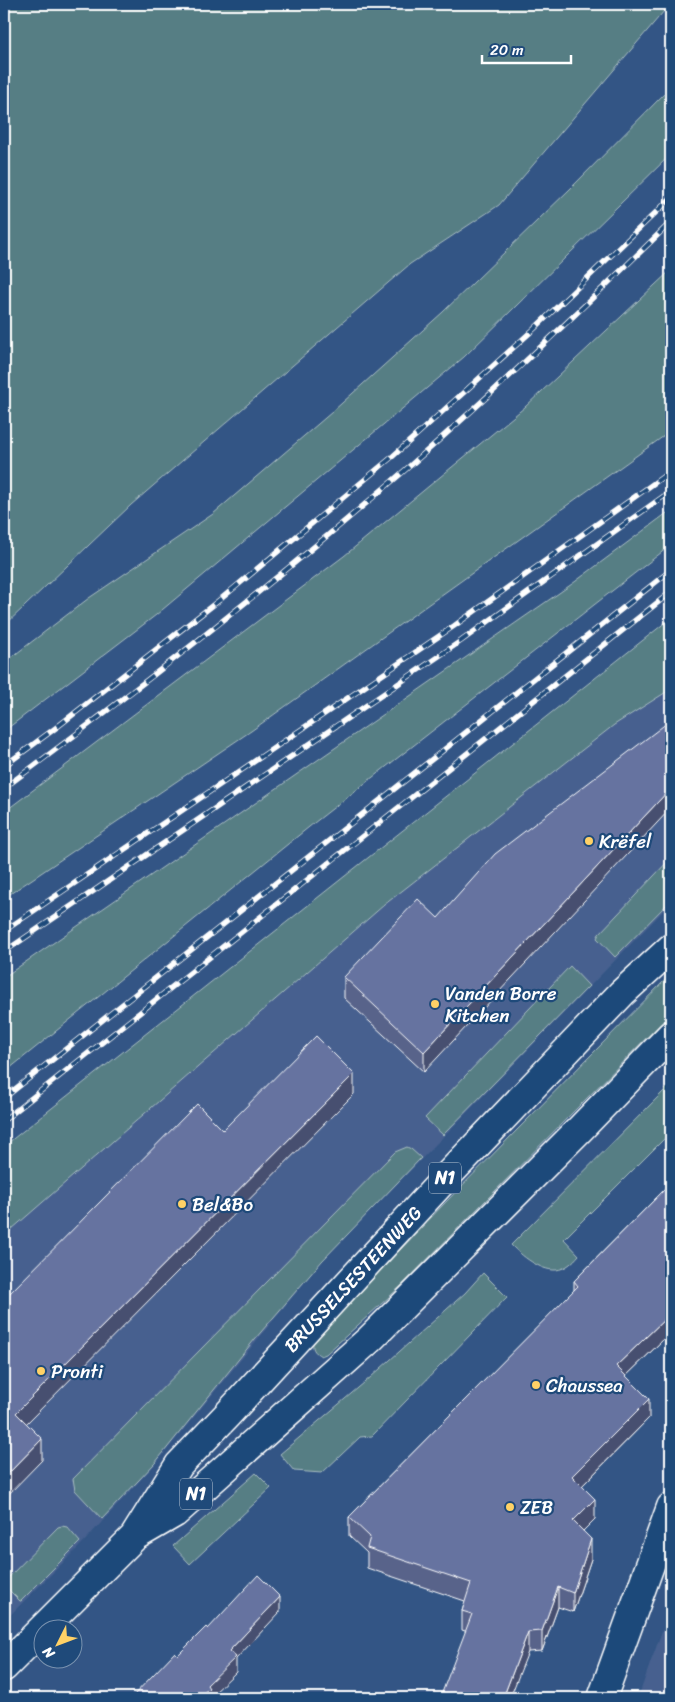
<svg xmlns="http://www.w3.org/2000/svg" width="675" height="1702" viewBox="0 0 675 1702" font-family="Sriracha,sans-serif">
<rect width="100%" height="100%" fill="#335585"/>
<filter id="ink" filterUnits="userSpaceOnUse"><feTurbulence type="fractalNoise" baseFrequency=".02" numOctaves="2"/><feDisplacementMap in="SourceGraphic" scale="10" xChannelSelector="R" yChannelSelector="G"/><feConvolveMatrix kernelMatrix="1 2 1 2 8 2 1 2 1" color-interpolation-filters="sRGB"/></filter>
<g filter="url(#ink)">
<!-- built -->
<path fill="#46618f" d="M 671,689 L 671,903 L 322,1261 L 155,1464 L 79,1547 L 4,1621 L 4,1236 L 384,905 L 614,725 Z
M 671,1607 L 671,1698 L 638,1698 L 651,1661 Z"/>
<!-- green -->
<path fill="#567e84" stroke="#aabec2" d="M 4,4 L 670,4 L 499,205 L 410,264 L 131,505 L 4,626 Z
M 671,87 L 671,154 L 464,357 L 156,615 L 4,731 L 4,663 L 89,598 L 213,514 L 332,412 L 443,312 L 570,189 Z
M 671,270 L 671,431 L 251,731 L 4,898 L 4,812 L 344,556 L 525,407 Z
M 671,510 L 671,545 L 314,823 L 4,1073 L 4,977 L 572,584 Z
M 671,618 L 671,689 L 614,725 L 384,905 L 4,1236 L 4,1146 Z
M 671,858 L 671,900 L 615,957 L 597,938 L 599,934 Z
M 570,966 L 589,986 L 443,1135 L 425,1118 Z
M 671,974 L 671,1013 L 400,1287 L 326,1354 L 321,1356 C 314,1352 311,1348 314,1340 L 443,1205 Z
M 671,1084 L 671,1132 L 564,1239 L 579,1255 C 573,1262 566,1269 556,1270 C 540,1271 521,1255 511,1245 Z
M 407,1147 L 411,1149 L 421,1158 L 322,1261 L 255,1339 L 155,1463 L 102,1519 L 75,1490 L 73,1479 L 395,1152 Z
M 483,1273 L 507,1297 L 372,1436 L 360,1437 L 322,1473 L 294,1471 L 280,1454 L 371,1377 L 465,1293 Z
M 256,1473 L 271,1488 L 190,1564 L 173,1546 Z
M 62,1526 L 67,1527 L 80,1542 L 21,1601 L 20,1601 L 4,1585 L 4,1582 L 58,1527 Z"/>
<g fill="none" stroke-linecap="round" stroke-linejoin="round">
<!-- secondary casing -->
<g stroke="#fff" stroke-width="31">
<path id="secondary" d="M 602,1698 L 671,1507"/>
</g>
<!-- primary casing -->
<g stroke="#fff" stroke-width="31">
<path id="primary" d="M 137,1535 L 175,1513 L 370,1339 L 580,1129 L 671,1035
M 4,1667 L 134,1537 L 179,1465 L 227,1415 L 451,1172 L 622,993 L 671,948"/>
</g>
<!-- secondary -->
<use href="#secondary" stroke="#1f4a7a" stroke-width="28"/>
<!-- primary -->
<use href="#primary" stroke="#1f4a7a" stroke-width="28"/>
<!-- rail casing -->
<g stroke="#fff" stroke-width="5.5">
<path id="rail" d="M 4,766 L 57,727 L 222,598 L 392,457 L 534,329 L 671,198
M 4,788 C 141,687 275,582 404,471 C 496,391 584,307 671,222
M 4,931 L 454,626 L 671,471
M 4,952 L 461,641 L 671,491
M 4,1098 L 671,570
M 4,1120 L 671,592"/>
</g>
<!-- rail -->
<use href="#rail" stroke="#1f4a7a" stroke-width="4" stroke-dasharray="11" stroke-linecap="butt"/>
</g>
<!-- wall -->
<path fill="#58638a" stroke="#fff" d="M 438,918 L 424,1072 L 344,998 L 344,977 Z
M 671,1183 L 671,1332 L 626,1376 L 649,1418 L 582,1486 L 595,1519 L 583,1531 L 591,1559 L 573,1612 L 558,1607 L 542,1651 L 528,1652 L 462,1630 L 462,1611 L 465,1601 L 367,1568 L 367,1553 L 349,1536 L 349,1517 L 574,1291 L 574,1281 Z"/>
<!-- shaded-wall -->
<path fill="#475070" stroke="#fff" d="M 671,788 L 671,808 L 424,1072 L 424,1052 Z
M 354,1074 L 354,1094 L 16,1434 L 16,1413 Z
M 671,1313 L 671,1332 L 616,1386 L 616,1366 Z
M 649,1399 L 649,1418 L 572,1496 L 572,1476 Z
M 42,1439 L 42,1460 L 4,1499 L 4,1478 Z
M 595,1499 L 595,1519 L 573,1541 L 573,1521 Z
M 591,1539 L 591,1559 L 573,1612 L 573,1593 Z
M 558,1587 L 558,1607 L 542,1651 L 542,1631 Z
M 280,1597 L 280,1612 L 236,1659 L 236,1672 L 209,1698 L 198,1698 L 229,1651 Z
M 528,1632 L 528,1652 L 510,1698 L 503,1698 Z"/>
<!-- building -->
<path fill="#6673a0" stroke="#fff" d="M 667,723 L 671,727 L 671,788 L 424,1052 L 344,977 L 418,899 L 438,918 L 495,854 Z
M 316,1036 L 354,1074 L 16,1413 L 42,1439 L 4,1478 L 4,1299 L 197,1104 L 223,1130 Z
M 671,1183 L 671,1313 L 616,1366 L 649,1399 L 572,1476 L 595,1499 L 573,1521 L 591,1539 L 573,1593 L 558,1587 L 542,1631 L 528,1632 L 503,1698 L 440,1698 L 472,1614 L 462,1611 L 471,1583 L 367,1548 L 370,1537 L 349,1517 L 578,1286 L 574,1281 Z
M 258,1575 L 280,1597 L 229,1651 L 236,1657 L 207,1685 L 209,1688 L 198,1698 L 131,1698 L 175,1652 L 178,1655 L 206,1627 L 208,1629 Z"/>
</g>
<!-- markers -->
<g fill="#ffd166" stroke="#1f4a7a" stroke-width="2">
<circle cx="589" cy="841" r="5"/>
<circle cx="435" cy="1004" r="5"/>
<circle cx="182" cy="1204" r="5"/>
<circle cx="41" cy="1371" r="5"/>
<circle cx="536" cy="1385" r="5"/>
<circle cx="510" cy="1507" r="5"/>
</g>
<g text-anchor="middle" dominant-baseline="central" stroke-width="4.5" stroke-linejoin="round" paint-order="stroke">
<!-- shield labels -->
<g fill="#1f4a7a" stroke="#bcc9d7" stroke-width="1">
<rect x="429" y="1162.5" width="32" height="31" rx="4"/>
<rect x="180" y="1478.5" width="32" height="31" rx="4"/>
</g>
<g font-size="18" font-weight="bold" fill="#fff">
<text x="445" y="1178">N1</text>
<text x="196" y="1494">N1</text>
</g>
<!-- poi labels -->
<g font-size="19" fill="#fff" stroke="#1f4a7a" text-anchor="start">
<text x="599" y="841">Krëfel</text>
<text x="445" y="993">Vanden Borre<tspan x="445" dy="22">Kitchen</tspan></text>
<text x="192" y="1204">Bel&amp;Bo</text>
<text x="51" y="1371">Pronti</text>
<text x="546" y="1385">Chaussea</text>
<text x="520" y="1507">ZEB</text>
</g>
<!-- street labels -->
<g font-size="19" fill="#fff" stroke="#1f4a7a">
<text transform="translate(353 1279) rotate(-47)">BRUSSELSESTEENWEG</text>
</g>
</g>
<!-- margin -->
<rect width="675" height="1702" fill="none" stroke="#1f4a7a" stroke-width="20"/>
<rect x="10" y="10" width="655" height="1682" fill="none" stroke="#fff" stroke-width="2" filter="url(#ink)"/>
<!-- north arrow -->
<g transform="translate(58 1644) rotate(228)"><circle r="24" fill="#1f4a7a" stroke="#7992af"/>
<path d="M0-4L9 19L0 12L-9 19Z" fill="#ffd166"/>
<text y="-8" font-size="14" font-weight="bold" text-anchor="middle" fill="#ffffff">N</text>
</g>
<!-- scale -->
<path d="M482 55v8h89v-8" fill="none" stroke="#ffffff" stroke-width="2.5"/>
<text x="490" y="55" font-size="15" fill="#ffffff" stroke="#1f4a7a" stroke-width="4" paint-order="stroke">20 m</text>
</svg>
